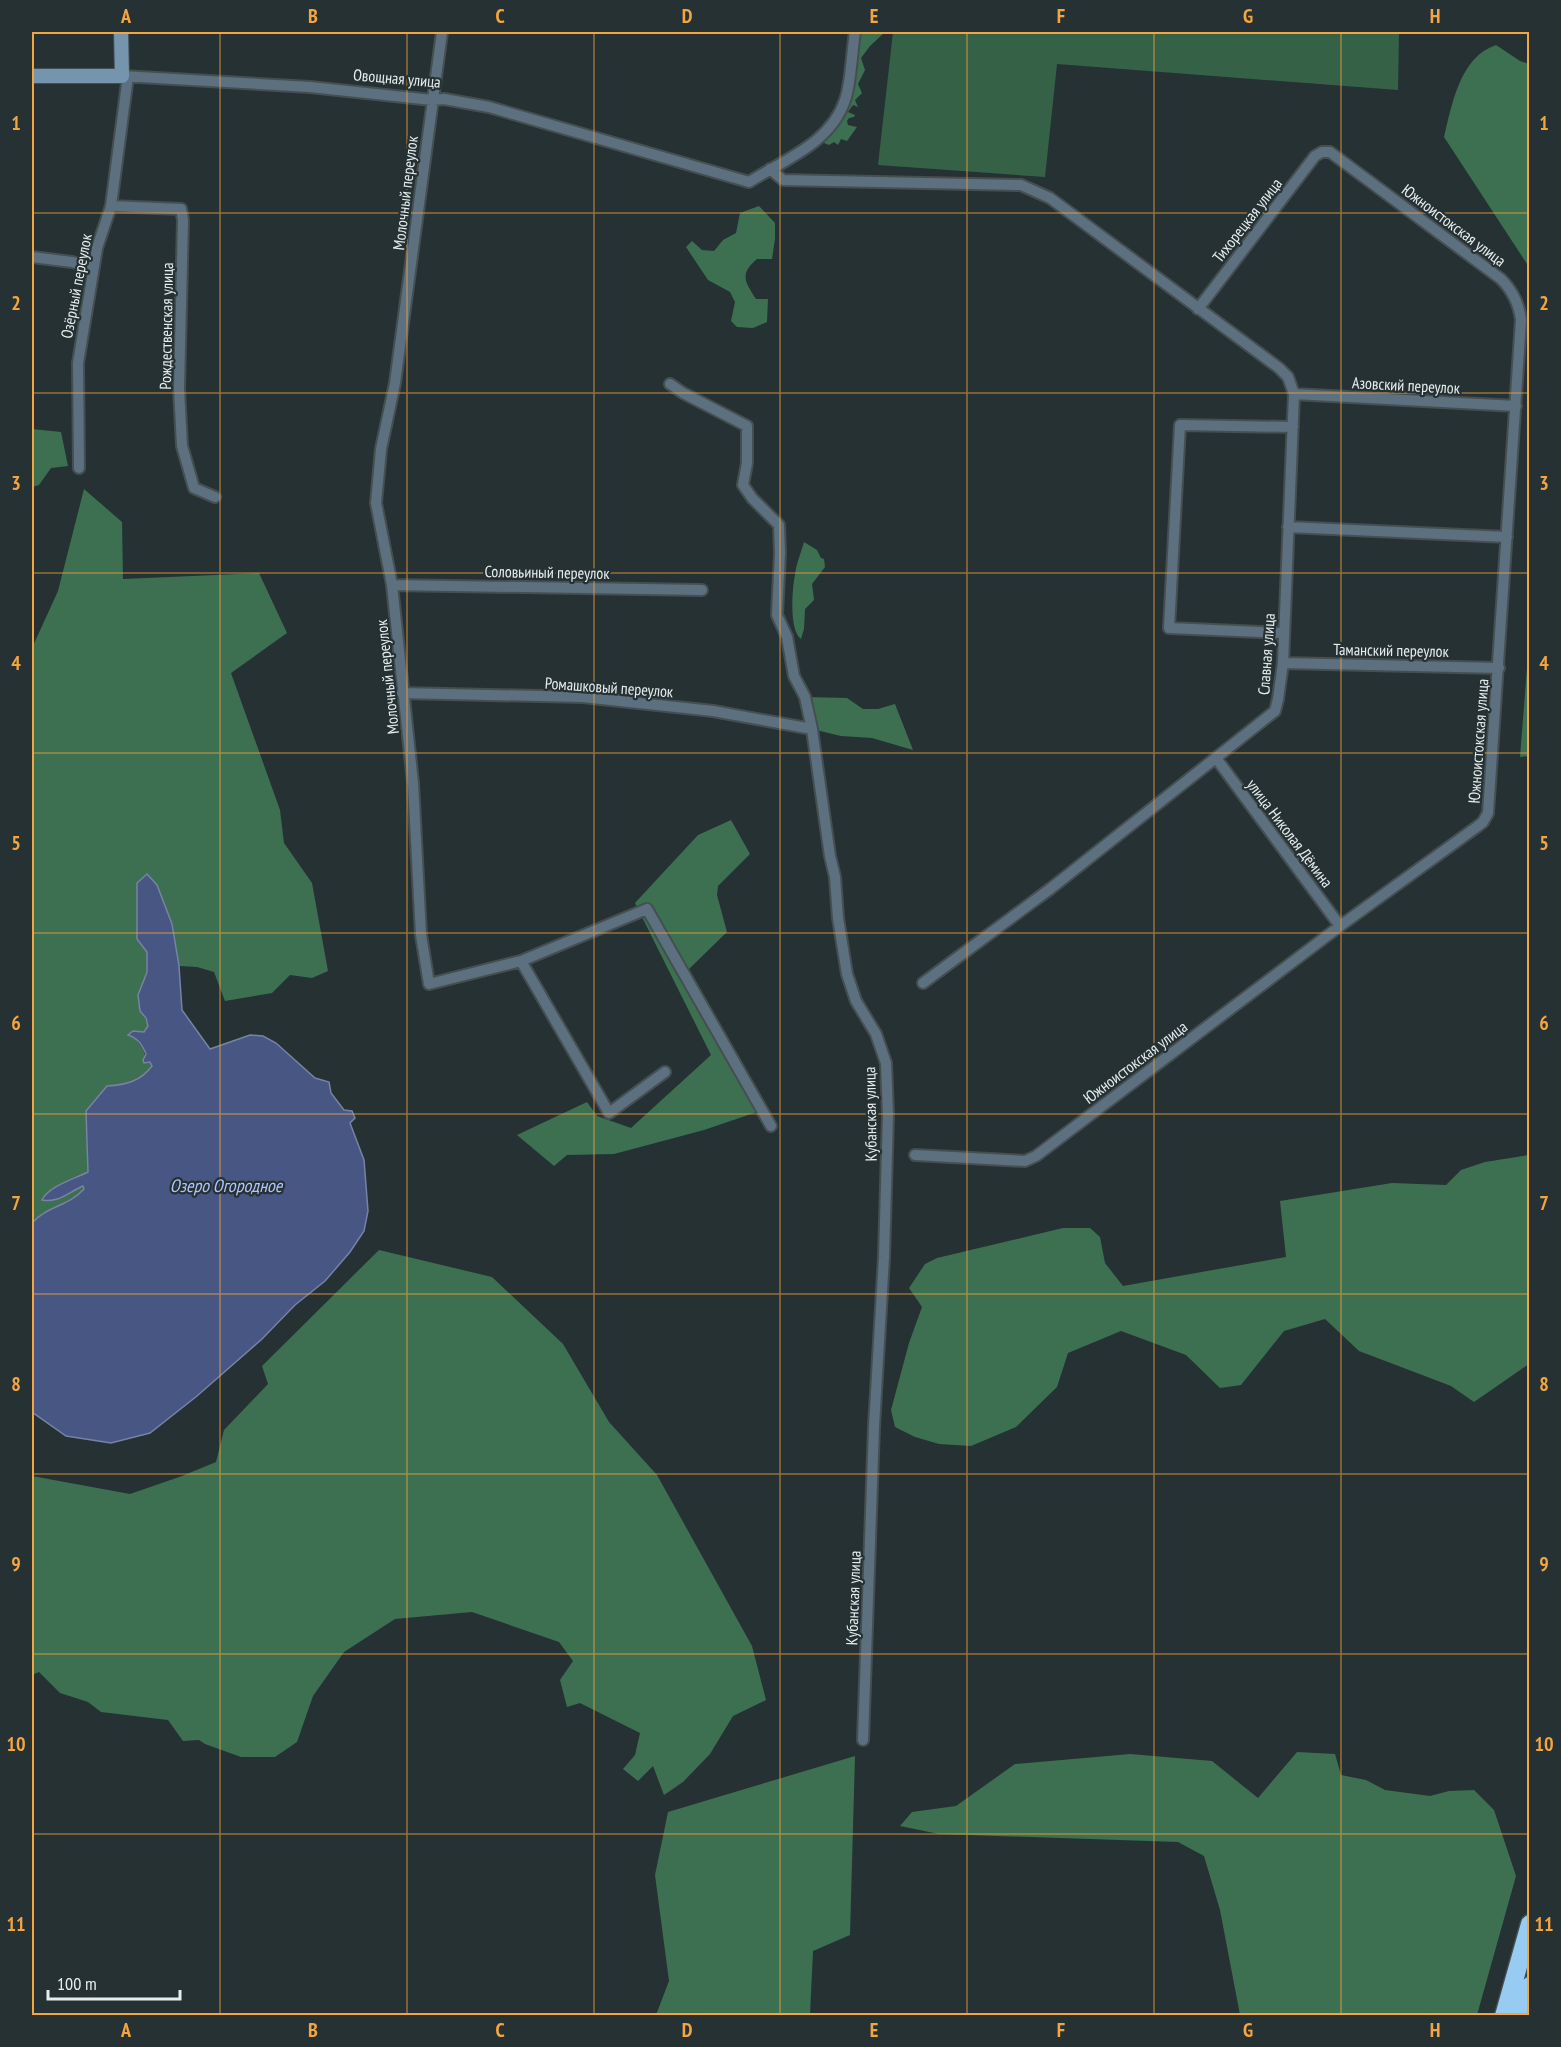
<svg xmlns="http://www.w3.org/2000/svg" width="1561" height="2047" viewBox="0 0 1561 2047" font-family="'PT Sans Narrow',sans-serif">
<rect width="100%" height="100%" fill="#263133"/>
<!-- green -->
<path fill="#356247" d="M 893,32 L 1399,32 L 1398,90 L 1057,64 L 1045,177 L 878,165 Z"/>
<!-- forest -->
<path fill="#3c7051" d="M 859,32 L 885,32 L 870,46 L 861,58 L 865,70 L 858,84 L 862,93 L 855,100 L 858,107 L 853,105 L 848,112 L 855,115 L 854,117 L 849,118 L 847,121 L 848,125 L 857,127 L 847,141 L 841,139 L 838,145 L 834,142 L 829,145 L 824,143 L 835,125 Z
M 1496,45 L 1520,61 L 1529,64 L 1529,267 L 1444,137 C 1452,104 1460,57 1496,45 Z
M 759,206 L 775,223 L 775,239 L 772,259 L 757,259 C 739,274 745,282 756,299 L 768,299 L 767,322 L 753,328 L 737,327 L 731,321 L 735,302 L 730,292 L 708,280 L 686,247 L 692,241 L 702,250 L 714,251 L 723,240 L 736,233 L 740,213 Z
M 32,429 L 61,432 L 68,466 L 51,468 L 39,485 L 32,487 Z
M 84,489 L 122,522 L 123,579 L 259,573 L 287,633 L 231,673 L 280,810 L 284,843 L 312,883 L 328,971 L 312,978 L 290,975 L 272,993 L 225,1001 L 214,972 L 197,967 L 179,966 L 172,924 L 138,918 L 137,939 L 147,952 L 147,972 L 138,996 L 148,1026 L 144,1032 L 133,1031 C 135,1044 147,1046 145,1063 L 150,1062 L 152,1066 C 140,1082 127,1085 108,1086 L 86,1111 L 88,1172 L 54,1189 L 51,1201 C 62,1199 72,1191 83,1186 L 85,1188 C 69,1206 47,1206 32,1223 L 32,648 L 58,591 Z
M 804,542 L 817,550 L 821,558 L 824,559 L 825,567 L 812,584 L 814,600 L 805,609 L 804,629 L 801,639 C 789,631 792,589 795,575 C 796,564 801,553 804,542 Z
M 1529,643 L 1529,756 L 1520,757 Z
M 805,697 L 847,698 L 863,709 L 878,709 L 895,704 L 913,750 L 872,738 L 841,736 L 812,729 Z
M 731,820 L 750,854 L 718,886 L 717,895 L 727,932 L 688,970 L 757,1112 L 704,1130 L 614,1154 L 567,1155 L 554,1166 L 517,1135 L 587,1102 L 597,1116 L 631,1128 L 711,1055 L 635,903 L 698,835 Z
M 1529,1155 L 1529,1364 L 1474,1402 L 1451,1386 L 1359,1351 L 1325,1319 L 1284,1331 L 1241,1385 L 1220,1388 L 1186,1355 L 1121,1331 L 1068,1353 L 1057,1387 L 1016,1427 L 971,1446 L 939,1444 L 915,1437 L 895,1427 L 891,1410 L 909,1343 L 922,1307 L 909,1288 L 925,1264 L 937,1258 L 1063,1228 L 1090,1228 L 1100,1237 L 1105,1263 L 1123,1286 L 1286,1257 L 1280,1201 L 1392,1183 L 1446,1185 L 1461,1170 L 1485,1162 Z
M 379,1250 L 492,1277 L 563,1344 L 609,1422 L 657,1475 L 752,1646 L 766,1700 L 733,1716 L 710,1754 L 683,1782 L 664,1795 L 653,1766 L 638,1781 L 623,1769 L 635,1755 L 640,1733 L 580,1703 L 567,1707 L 560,1680 L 573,1661 L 559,1642 L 472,1612 L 395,1619 L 344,1652 L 313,1696 L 297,1742 L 275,1757 L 241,1757 L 205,1744 L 199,1740 L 183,1741 L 168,1720 L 101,1712 L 88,1702 L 60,1693 L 39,1672 L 32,1675 L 32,1476 L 130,1494 L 182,1476 L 216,1462 L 224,1430 L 268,1384 L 262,1366 Z
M 1297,1752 L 1335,1754 L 1341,1775 L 1366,1780 L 1385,1790 L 1430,1796 L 1449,1791 L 1474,1790 L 1494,1810 L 1516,1876 L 1477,2015 L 1240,2015 L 1220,1910 L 1204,1856 L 1178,1842 L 939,1834 L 900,1826 L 912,1812 L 956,1806 L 1015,1764 L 1130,1754 L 1212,1761 L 1258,1798 Z
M 855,1756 L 850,1935 L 813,1951 L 810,2015 L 656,2015 L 669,1981 L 655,1875 L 668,1812 Z"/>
<!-- water -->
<path fill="#485684" stroke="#7783a4" stroke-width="1.5" d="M 147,874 L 157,885 L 172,924 L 179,966 L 182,1010 L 210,1049 L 250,1035 L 263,1036 L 276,1043 L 315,1078 L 329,1082 L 331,1093 L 344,1110 L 352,1111 L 355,1118 L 350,1123 L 364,1160 L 368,1211 L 364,1231 L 350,1252 L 325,1281 L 295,1305 L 262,1339 L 197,1396 L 150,1433 L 111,1443 L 66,1436 L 32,1412 L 32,1223 C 47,1206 69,1206 84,1189 L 83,1186 C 67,1193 59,1203 42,1200 C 49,1186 74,1179 88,1172 L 86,1111 L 107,1086 C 126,1085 141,1081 152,1066 L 150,1062 L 144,1063 L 143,1060 L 146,1054 C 142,1045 138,1038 128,1035 L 133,1031 L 144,1032 L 148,1026 L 146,1018 L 140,1011 L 138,995 L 147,972 L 147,952 L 137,939 L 137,883 Z"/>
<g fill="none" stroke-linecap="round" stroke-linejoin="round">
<!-- street casing -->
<g stroke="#454f51" stroke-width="14">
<path id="street" d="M 442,32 L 395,383 L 381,449 L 376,503 L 392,585 L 413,783 L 421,935 L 429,984 L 521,961 L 609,1113 L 665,1072
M 122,76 L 310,87 L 432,100 L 444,99 L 489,107 L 749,182 C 784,160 831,143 845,100 C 851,84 852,50 855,32
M 770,169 L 783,180 L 1021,185 L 1050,198 L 1279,368 L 1288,377 L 1294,394 L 1283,663 L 1278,699 L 1275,711 L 1050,889 L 923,983
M 111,206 L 181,209 L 183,220 L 179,389 L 182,446 L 194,488 L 215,497
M 32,257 L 72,262 L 94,267
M 670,384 L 683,393 L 747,426 L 747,463 L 743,485 L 752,498 L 779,525 L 780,553 L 777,615 L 787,637 L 794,676 L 805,697 L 812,729 L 830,856 L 835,877 L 838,918 L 847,974 L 856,1001 L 876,1034 L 886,1063 L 888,1115 L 884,1257 L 874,1426 L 863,1740
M 1294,394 L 1516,406
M 79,468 L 78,363 L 97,248 L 111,206 L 128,76
M 1288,527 L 1507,537
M 392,585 L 702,590
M 1284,633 L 1169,628 L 1180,425 L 1293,427
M 1283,663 L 1499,668
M 402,693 L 583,697 L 713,711 L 812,729
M 1216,758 L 1340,926
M 521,961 L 647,909 L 771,1126
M 915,1155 L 1025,1161 L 1036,1156 L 1340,926 L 1478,826 L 1483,822 L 1488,813 L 1521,320 C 1519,304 1513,291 1501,279 L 1330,152 L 1322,152 L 1315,156 L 1198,309"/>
</g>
<!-- secondary casing -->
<g stroke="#454f51" stroke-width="16">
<path id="secondary" d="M 32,76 L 122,76 L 121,32"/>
</g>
<!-- highway casing -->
<g stroke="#454f51" stroke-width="21">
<path id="highway" d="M 1504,2016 L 1530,1924
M 1521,2016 L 1530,1986"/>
</g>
<!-- street -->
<use href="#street" stroke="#5c7080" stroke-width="10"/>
<!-- secondary -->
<use href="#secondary" stroke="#7595ae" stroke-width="14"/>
<!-- highway -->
<use href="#highway" stroke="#98cbf2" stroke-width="18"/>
</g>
<!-- grid -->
<path fill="none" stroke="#f2a541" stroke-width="1.5" stroke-opacity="0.55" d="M 220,32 L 220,2016M 407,32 L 407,2016M 594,32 L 594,2016M 780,32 L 780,2016M 967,32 L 967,2016M 1154,32 L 1154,2016M 1341,32 L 1341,2016M 32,213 L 1530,213M 32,393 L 1530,393M 32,573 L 1530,573M 32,753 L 1530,753M 32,933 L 1530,933M 32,1114 L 1530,1114M 32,1294 L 1530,1294M 32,1474 L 1530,1474M 32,1654 L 1530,1654M 32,1834 L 1530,1834"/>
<g text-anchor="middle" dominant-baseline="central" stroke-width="4.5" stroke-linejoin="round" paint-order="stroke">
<!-- street labels -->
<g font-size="16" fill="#e6edef" stroke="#263133">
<text transform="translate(397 78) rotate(5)">Овощная улица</text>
<text transform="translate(405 193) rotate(-83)">Молочный переулок</text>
<text transform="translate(1247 220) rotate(-52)">Тихорецкая улица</text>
<text transform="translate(1454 225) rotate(37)">Южноистокская улица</text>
<text transform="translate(76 286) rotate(-79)">Озёрный переулок</text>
<text transform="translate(166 326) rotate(-89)">Рождественская улица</text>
<text transform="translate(1406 385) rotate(3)">Азовский переулок</text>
<text transform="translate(547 572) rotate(1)">Соловьиный переулок</text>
<text transform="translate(1391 650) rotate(1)">Таманский переулок</text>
<text transform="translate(1266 654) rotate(-86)">Славная улица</text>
<text transform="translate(387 677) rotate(-96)">Молочный переулок</text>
<text transform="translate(609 687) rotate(4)">Ромашковый переулок</text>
<text transform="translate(1478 741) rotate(-86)">Южноистокская улица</text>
<text transform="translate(1290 833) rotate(53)">улица Николая Дёмина</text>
<text transform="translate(1135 1062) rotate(-37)">Южноистокская улица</text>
<text transform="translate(870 1114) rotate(-91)">Кубанская улица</text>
<text transform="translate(853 1598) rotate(-88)">Кубанская улица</text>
</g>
<!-- water labels -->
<g font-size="18" font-style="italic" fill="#b1c4ff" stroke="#263133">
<text x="226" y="1185">Озеро Огородное</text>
</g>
</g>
<!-- border -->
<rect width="1561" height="2047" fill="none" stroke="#263133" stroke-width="66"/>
<!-- scale -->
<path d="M48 1990v9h132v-9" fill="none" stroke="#e6edef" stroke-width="3"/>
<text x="57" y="1990" font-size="18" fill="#e6edef" stroke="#263133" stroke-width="4.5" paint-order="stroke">100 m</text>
<rect x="33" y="33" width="1495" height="1981" fill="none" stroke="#f2a541" stroke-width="2"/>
<g font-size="20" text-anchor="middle" font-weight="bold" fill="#f2a541">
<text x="126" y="23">A</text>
<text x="313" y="23">B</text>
<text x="500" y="23">C</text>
<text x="687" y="23">D</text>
<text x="874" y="23">E</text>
<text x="1061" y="23">F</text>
<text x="1248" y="23">G</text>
<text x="1435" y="23">H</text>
<text x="16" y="130">1</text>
<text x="1544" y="130">1</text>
<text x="16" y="310">2</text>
<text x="1544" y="310">2</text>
<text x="16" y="490">3</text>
<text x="1544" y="490">3</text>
<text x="16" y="670">4</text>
<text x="1544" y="670">4</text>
<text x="16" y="850">5</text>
<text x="1544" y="850">5</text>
<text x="16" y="1030">6</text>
<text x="1544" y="1030">6</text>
<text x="16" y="1210">7</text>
<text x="1544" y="1210">7</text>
<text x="16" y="1391">8</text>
<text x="1544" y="1391">8</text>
<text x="16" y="1571">9</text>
<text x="1544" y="1571">9</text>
<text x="16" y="1751">10</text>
<text x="1544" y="1751">10</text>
<text x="16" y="1931">11</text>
<text x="1544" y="1931">11</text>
<text x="126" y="2037">A</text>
<text x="313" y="2037">B</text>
<text x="500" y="2037">C</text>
<text x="687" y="2037">D</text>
<text x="874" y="2037">E</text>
<text x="1061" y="2037">F</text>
<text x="1248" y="2037">G</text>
<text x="1435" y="2037">H</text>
</g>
</svg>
